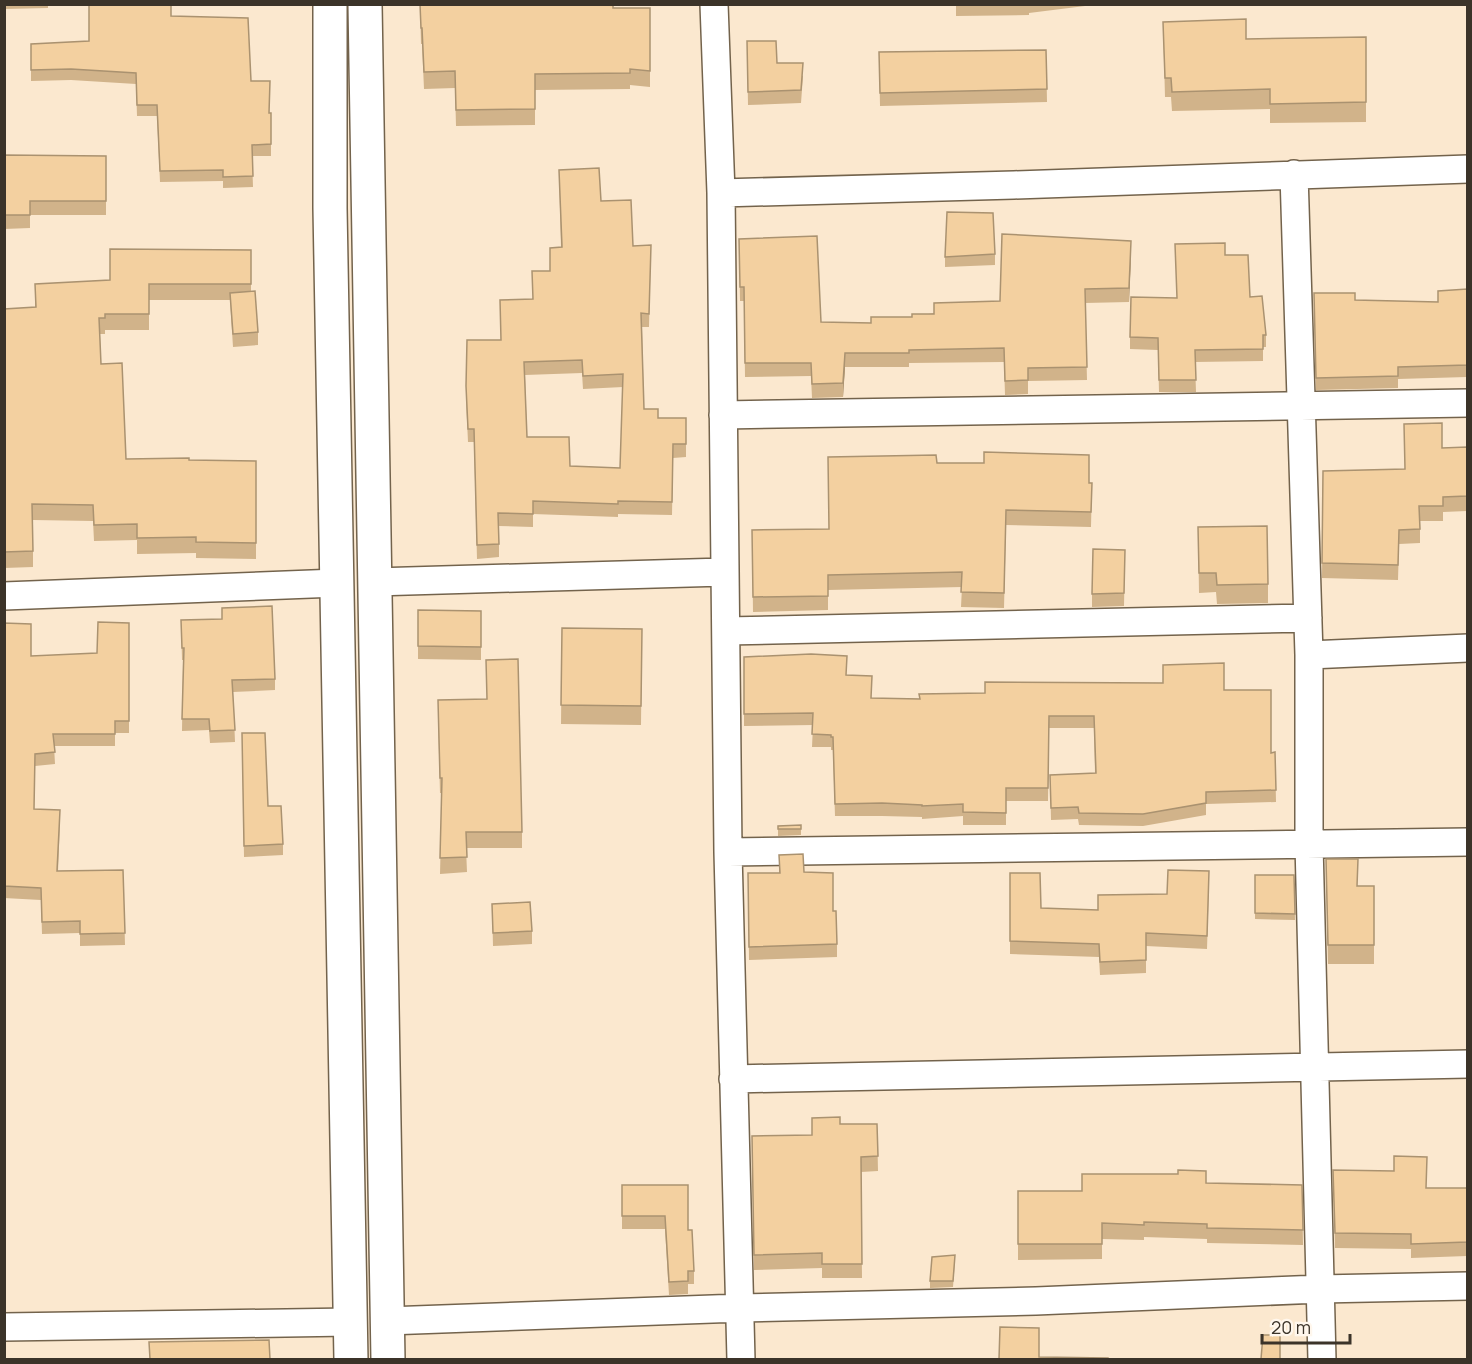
<svg xmlns="http://www.w3.org/2000/svg" width="1472" height="1364" viewBox="0 0 1472 1364" font-family="Manrope,sans-serif">
<rect width="100%" height="100%" fill="#fbe8cf"/>
<g fill="none" stroke-linecap="round" stroke-linejoin="round">
<!-- street casing -->
<g stroke="#73634c" stroke-width="30">
<path id="street" d="M 714,4 L 721,193 L 728,852 L 741,1360
M 1294,174 L 1309,655 L 1309,844 L 1322,1360
M 721,193 L 1014,185 L 1468,169
M 723,415 L 1468,403
M 374,582 L 724,572
M 4,596 L 337,583
M 726,631 L 1308,618
M 1309,655 L 1468,648
M 728,852 L 1468,842
M 733,1079 L 1468,1064
M 387,1321 L 740,1308 L 1036,1301 L 1320,1289 L 1468,1286
M 4,1327 L 350,1322"/>
</g>
<!-- primary casing -->
<g stroke="#73634c" stroke-width="36">
<path id="primary" d="M 330,4 L 330,208 L 351,1360
M 365,4 L 388,1360"/>
</g>
<!-- street -->
<use href="#street" stroke="#fff" stroke-width="27"/>
<!-- primary -->
<use href="#primary" stroke="#fff" stroke-width="33"/>
</g>
<!-- wall -->
<path fill="#d1b38a" fill-rule="evenodd" d="M 4,4 L 48,4 L 48,8 L 4,9 Z
M 420,4 L 613,8 L 650,8 L 650,87 L 630,85 L 630,89 L 535,90 L 535,125 L 456,126 L 455,88 L 424,89 L 422,44 L 421,44 Z
M 956,4 L 1101,4 L 1029,13 L 1029,15 L 956,16 Z
M 171,16 L 251,81 L 270,93 L 269,113 L 271,113 L 271,156 L 252,156 L 253,187 L 223,188 L 223,181 L 160,182 L 157,116 L 137,116 L 136,84 L 71,80 L 31,81 L 31,44 L 89,41 Z
M 1163,22 L 1246,39 L 1366,37 L 1366,122 L 1270,123 L 1270,109 L 1172,111 L 1171,97 L 1165,97 Z
M 747,41 L 777,63 L 803,76 L 801,103 L 748,105 Z
M 1046,50 L 1047,102 L 880,106 L 879,52 Z
M 4,155 L 106,156 L 106,215 L 30,215 L 30,228 L 4,229 Z
M 559,170 L 601,201 L 633,246 L 651,245 L 649,327 L 642,327 L 644,409 L 658,418 L 686,418 L 686,457 L 673,458 L 672,515 L 618,514 L 618,517 L 533,514 L 533,527 L 499,526 L 499,557 L 477,559 L 474,442 L 468,442 L 466,399 L 467,340 L 501,340 L 500,300 L 532,299 L 550,271 L 561,247 ZM 582,373 L 583,389 L 623,387 L 620,468 L 570,466 L 527,437 L 525,375 Z
M 739,239 L 821,322 L 871,323 L 912,317 L 1000,301 L 1131,254 L 1129,302 L 1085,303 L 1087,380 L 1028,381 L 1028,394 L 1005,395 L 1004,362 L 909,363 L 909,367 L 845,367 L 843,397 L 812,398 L 811,376 L 745,377 L 744,301 L 740,301 Z
M 251,250 L 251,292 L 258,332 L 258,345 L 233,347 L 230,300 L 149,300 L 149,330 L 105,330 L 105,334 L 100,334 L 101,364 L 126,459 L 256,461 L 256,559 L 196,558 L 196,553 L 137,554 L 137,540 L 94,541 L 93,521 L 33,520 L 33,567 L 4,568 L 4,309 L 35,307 L 35,284 L 110,280 Z
M 995,254 L 995,265 L 945,267 L 945,257 Z
M 1225,255 L 1250,297 L 1266,335 L 1266,347 L 1263,347 L 1263,361 L 1195,362 L 1196,392 L 1159,392 L 1158,350 L 1130,349 L 1130,337 L 1176,298 Z
M 1467,289 L 1467,377 L 1398,379 L 1398,388 L 1316,390 L 1314,305 L 1355,300 L 1438,302 Z
M 1467,447 L 1467,511 L 1443,512 L 1443,521 L 1420,521 L 1420,543 L 1399,544 L 1398,580 L 1322,578 L 1323,471 L 1404,469 L 1442,448 Z
M 937,463 L 1092,483 L 1091,527 L 1006,525 L 1004,608 L 961,607 L 962,587 L 828,590 L 828,610 L 753,612 L 752,530 L 829,529 Z
M 1198,527 L 1268,584 L 1268,603 L 1217,604 L 1216,592 L 1199,593 Z
M 1125,550 L 1124,606 L 1092,607 L 1092,594 Z
M 418,610 L 481,611 L 481,660 L 418,659 Z
M 181,620 L 275,679 L 275,690 L 233,692 L 235,742 L 210,743 L 209,730 L 182,731 L 183,660 L 182,660 Z
M 4,623 L 31,656 L 97,653 L 129,623 L 129,733 L 115,733 L 115,746 L 54,746 L 55,764 L 35,766 L 34,809 L 60,822 L 58,871 L 123,870 L 125,945 L 80,946 L 80,933 L 42,934 L 41,900 L 4,898 Z
M 562,628 L 642,629 L 641,725 L 561,724 Z
M 744,657 L 846,675 L 872,698 L 920,699 L 1224,690 L 1271,753 L 1275,752 L 1276,802 L 1206,804 L 1206,815 L 1143,826 L 1079,825 L 1078,819 L 1051,820 L 1050,775 L 1095,773 L 1094,728 L 1049,728 L 1048,801 L 1006,801 L 1006,825 L 963,825 L 963,816 L 922,819 L 922,817 L 882,816 L 835,816 L 833,750 L 831,750 L 831,747 L 812,747 L 813,725 L 744,726 Z
M 438,716 L 522,832 L 522,848 L 466,848 L 467,872 L 440,874 L 442,793 L 440,793 Z
M 242,733 L 268,806 L 283,844 L 283,855 L 244,857 Z
M 801,825 L 801,835 L 778,836 L 778,826 Z
M 779,855 L 804,872 L 833,911 L 837,944 L 837,957 L 749,960 L 748,873 L 779,873 Z
M 1326,859 L 1358,886 L 1374,886 L 1374,964 L 1328,964 Z
M 1010,873 L 1041,908 L 1098,910 L 1209,884 L 1207,949 L 1146,946 L 1146,973 L 1100,975 L 1099,957 L 1010,954 Z
M 1255,875 L 1294,875 L 1295,920 L 1255,919 Z
M 492,904 L 532,931 L 532,944 L 493,946 Z
M 840,1124 L 877,1124 L 878,1171 L 861,1172 L 862,1278 L 822,1278 L 822,1268 L 754,1270 L 752,1136 L 812,1135 Z
M 1333,1170 L 1426,1188 L 1467,1188 L 1467,1256 L 1411,1258 L 1411,1249 L 1335,1248 Z
M 1206,1183 L 1302,1185 L 1303,1245 L 1207,1243 L 1207,1239 L 1144,1237 L 1144,1240 L 1102,1239 L 1102,1259 L 1018,1260 L 1018,1191 L 1082,1191 Z
M 622,1185 L 688,1230 L 694,1271 L 694,1284 L 688,1284 L 688,1294 L 669,1295 L 665,1229 L 622,1229 Z
M 955,1261 L 953,1287 L 930,1288 L 930,1281 Z"/>
<!-- shaded-wall -->
<path fill="#aa9270" d="M 1131,241 L 1131,254 L 1129,302 L 1129,288 Z
M 845,353 L 845,367 L 843,397 L 843,383 Z"/>
<!-- building -->
<path fill="#f3d0a0" stroke="#aa9270" stroke-width="1.5" fill-rule="evenodd" d="M 89,4 L 171,4 L 171,16 L 248,18 L 251,81 L 270,81 L 269,113 L 271,113 L 271,144 L 252,145 L 253,176 L 223,177 L 223,170 L 160,171 L 157,105 L 137,105 L 136,73 L 71,69 L 31,70 L 31,44 L 89,41 Z
M 420,4 L 613,4 L 613,8 L 650,8 L 650,71 L 630,69 L 630,73 L 535,74 L 535,109 L 456,110 L 455,71 L 424,72 L 422,28 L 421,28 Z
M 1246,19 L 1246,39 L 1366,37 L 1366,102 L 1270,104 L 1270,89 L 1172,92 L 1171,78 L 1165,78 L 1163,22 Z
M 747,41 L 776,41 L 777,63 L 803,63 L 801,90 L 748,92 Z
M 1046,50 L 1047,89 L 880,93 L 879,52 Z
M 4,155 L 106,156 L 106,201 L 30,201 L 30,215 L 4,215 Z
M 599,168 L 601,201 L 631,200 L 633,246 L 651,245 L 649,314 L 641,313 L 644,409 L 658,409 L 658,418 L 686,418 L 686,444 L 673,444 L 672,502 L 618,501 L 618,504 L 533,501 L 533,514 L 498,513 L 499,544 L 477,545 L 474,429 L 468,429 L 466,386 L 467,340 L 501,340 L 500,300 L 533,299 L 532,271 L 550,271 L 550,248 L 562,247 L 559,170 ZM 582,360 L 583,376 L 623,374 L 620,468 L 570,466 L 569,437 L 527,437 L 524,362 Z
M 947,212 L 993,213 L 995,254 L 945,257 Z
M 1002,234 L 1131,241 L 1129,288 L 1085,289 L 1087,367 L 1028,368 L 1028,380 L 1005,381 L 1004,348 L 909,350 L 909,353 L 845,353 L 843,383 L 812,384 L 811,363 L 745,363 L 744,287 L 740,287 L 739,239 L 817,236 L 821,322 L 871,323 L 871,317 L 912,317 L 912,314 L 934,314 L 934,303 L 1000,301 Z
M 1225,243 L 1225,255 L 1248,255 L 1250,297 L 1262,296 L 1266,335 L 1263,335 L 1263,349 L 1195,350 L 1196,380 L 1159,380 L 1158,338 L 1130,337 L 1131,297 L 1177,298 L 1175,244 Z
M 110,249 L 251,250 L 251,284 L 149,284 L 149,314 L 105,314 L 105,318 L 99,318 L 101,364 L 122,363 L 126,459 L 189,458 L 189,460 L 256,461 L 256,543 L 196,542 L 196,537 L 137,538 L 137,524 L 94,525 L 93,505 L 32,504 L 33,551 L 4,552 L 4,309 L 36,307 L 35,284 L 110,280 Z
M 1467,289 L 1467,365 L 1398,367 L 1398,376 L 1316,378 L 1314,293 L 1355,293 L 1355,300 L 1438,302 L 1438,291 Z
M 255,291 L 258,332 L 233,334 L 230,293 Z
M 1442,423 L 1442,448 L 1467,447 L 1467,496 L 1443,497 L 1443,506 L 1419,506 L 1420,529 L 1399,530 L 1398,565 L 1322,563 L 1323,471 L 1405,469 L 1404,424 Z
M 984,452 L 1089,455 L 1089,483 L 1092,483 L 1091,512 L 1006,510 L 1004,593 L 961,592 L 962,572 L 828,575 L 828,596 L 753,597 L 752,530 L 829,529 L 828,457 L 936,455 L 937,463 L 984,463 Z
M 1267,526 L 1268,584 L 1217,585 L 1216,573 L 1199,573 L 1198,527 Z
M 1093,549 L 1125,550 L 1124,593 L 1092,594 Z
M 272,606 L 275,679 L 232,680 L 235,730 L 210,731 L 209,719 L 182,719 L 184,648 L 182,648 L 181,620 L 222,619 L 222,608 Z
M 418,610 L 481,611 L 481,647 L 418,646 Z
M 98,622 L 129,623 L 129,721 L 115,721 L 115,734 L 53,734 L 55,752 L 35,754 L 34,809 L 60,810 L 57,871 L 123,870 L 125,933 L 80,934 L 80,921 L 42,922 L 41,888 L 4,886 L 4,623 L 31,624 L 31,656 L 97,653 Z
M 562,628 L 642,629 L 641,706 L 561,705 Z
M 811,654 L 847,656 L 846,675 L 872,676 L 871,698 L 920,699 L 919,694 L 985,693 L 985,682 L 1163,683 L 1163,665 L 1224,663 L 1224,690 L 1271,690 L 1271,753 L 1275,752 L 1276,790 L 1206,792 L 1206,803 L 1143,814 L 1079,813 L 1078,807 L 1051,808 L 1050,775 L 1096,773 L 1094,716 L 1049,716 L 1048,788 L 1006,788 L 1006,813 L 963,812 L 963,804 L 922,806 L 922,805 L 882,803 L 835,804 L 833,737 L 831,737 L 831,735 L 812,734 L 813,713 L 744,714 L 744,657 Z
M 518,659 L 522,832 L 466,832 L 467,857 L 440,858 L 442,778 L 440,778 L 438,700 L 487,699 L 486,660 Z
M 242,733 L 265,733 L 268,806 L 281,806 L 283,844 L 244,846 Z
M 801,825 L 801,829 L 778,829 L 778,826 Z
M 803,854 L 804,872 L 833,873 L 833,911 L 836,911 L 837,944 L 749,947 L 748,873 L 780,873 L 779,855 Z
M 1326,859 L 1358,859 L 1357,886 L 1374,886 L 1374,945 L 1328,945 Z
M 1168,870 L 1209,871 L 1207,936 L 1146,933 L 1146,960 L 1100,962 L 1099,944 L 1010,941 L 1010,873 L 1040,873 L 1041,908 L 1098,910 L 1098,895 L 1167,894 Z
M 1255,875 L 1294,875 L 1295,914 L 1255,913 Z
M 530,902 L 532,931 L 493,933 L 492,904 Z
M 840,1117 L 840,1124 L 877,1124 L 878,1156 L 861,1157 L 862,1264 L 822,1264 L 822,1253 L 754,1255 L 752,1136 L 812,1135 L 812,1118 Z
M 1394,1156 L 1427,1157 L 1426,1188 L 1467,1188 L 1467,1242 L 1411,1244 L 1411,1234 L 1335,1233 L 1333,1170 L 1394,1171 Z
M 1178,1170 L 1206,1171 L 1206,1183 L 1302,1185 L 1303,1230 L 1207,1228 L 1207,1224 L 1144,1222 L 1144,1225 L 1102,1223 L 1102,1244 L 1018,1244 L 1018,1191 L 1082,1191 L 1082,1174 L 1178,1174 Z
M 622,1185 L 688,1185 L 688,1230 L 692,1230 L 694,1271 L 688,1271 L 688,1281 L 669,1282 L 665,1216 L 622,1216 Z
M 955,1255 L 953,1281 L 930,1281 L 932,1257 Z
M 1000,1327 L 1039,1328 L 1039,1357 L 1108,1358 L 1108,1359 L 999,1359 Z
M 1263,1335 L 1280,1335 L 1280,1359 L 1261,1359 Z
M 269,1340 L 270,1359 L 150,1359 L 149,1342 Z"/>
<!-- border -->
<rect width="1472" height="1364" fill="none" stroke="#3b3329" stroke-width="12"/>
<!-- scale -->
<path d="M1262 1334v9h88v-9" fill="none" stroke="#3b3329" stroke-width="3"/>
<text x="1271" y="1334" font-size="18" fill="#3b3329" stroke="#fff7ed" stroke-width="4.5" paint-order="stroke">20 m</text>
</svg>
